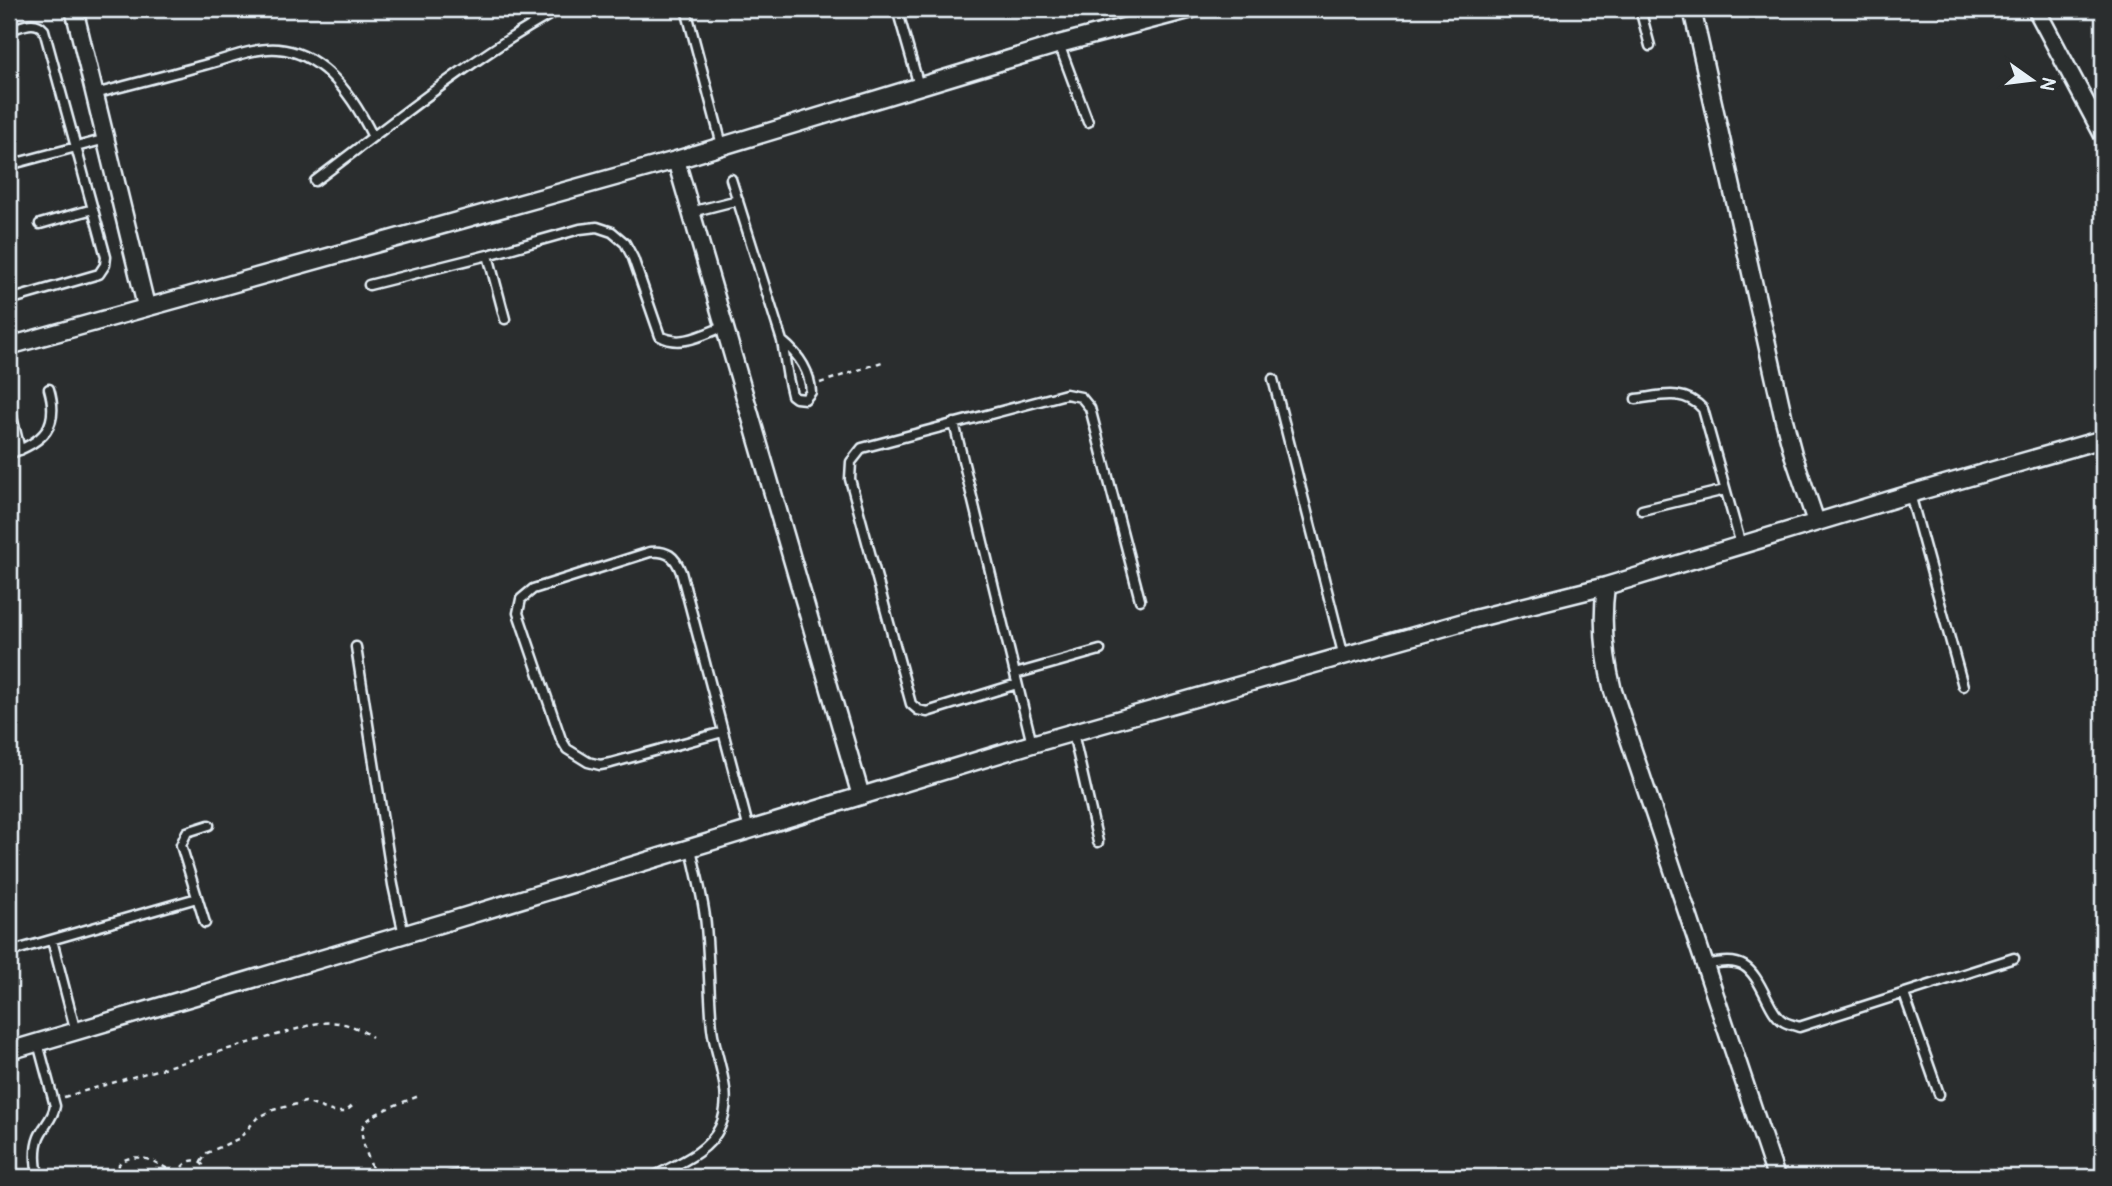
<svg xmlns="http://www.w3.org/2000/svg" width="2112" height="1186" viewBox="0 0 2112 1186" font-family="Pangolin,sans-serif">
<rect width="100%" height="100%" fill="#2a2d2e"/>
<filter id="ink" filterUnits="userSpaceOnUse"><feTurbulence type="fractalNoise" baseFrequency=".0143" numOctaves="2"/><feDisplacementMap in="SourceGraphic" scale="14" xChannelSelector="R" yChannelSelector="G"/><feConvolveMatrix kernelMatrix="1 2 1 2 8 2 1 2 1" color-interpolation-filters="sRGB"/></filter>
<g filter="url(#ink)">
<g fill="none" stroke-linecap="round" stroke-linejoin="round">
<!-- lane casing -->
<g stroke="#e8f1f8" stroke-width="13">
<path id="lane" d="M 686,9 L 722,145
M 897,9 L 919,86
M 1640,9 L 1650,46
M 9,30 C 21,27 35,18 44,30 L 106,257 L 105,265 L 99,274 L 9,300
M 1059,44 L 1088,122
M 95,94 C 131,84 168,75 204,65 C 227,59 255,47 278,49 C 325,53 355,100 373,137
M 9,165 L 106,139
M 731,179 L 782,341 L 788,378 L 792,395 L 796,398 L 805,399 L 811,392 C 810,370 798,354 782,341
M 315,181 C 395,121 472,57 560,9
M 691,212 L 738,200
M 40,224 L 93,209
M 488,255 L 505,319
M 369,285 L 488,255 L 580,229 L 597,227 L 612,232 L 625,243 L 633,258 L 660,336 C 681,348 704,334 725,326
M 1273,379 L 1344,657
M 1636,399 C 1661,396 1684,388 1703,409 L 1741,545
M 9,404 L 20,450
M 954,423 L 1032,744
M 9,454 C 43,442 60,427 49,389
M 1910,494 L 1963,686
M 1642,510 L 1725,490
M 356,647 L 393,885 L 404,935
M 1015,674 L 1100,650
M 1017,684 L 927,712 L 918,710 L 911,704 L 850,479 L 851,462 L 862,448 L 1066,394 L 1081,397 L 1090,408 L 1140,600
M 723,732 L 611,763 L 600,765 L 588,762 L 567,749 L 561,739 L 518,613 L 521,599 L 533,589 L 650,552 C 667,550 675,556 681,572 L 749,830
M 1073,733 L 1098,842
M 205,923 L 181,845 L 187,832 L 209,825
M 52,940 L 76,1032
M 9,952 L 197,898
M 1705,965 C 1743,957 1750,964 1767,999 C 1771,1007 1776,1017 1783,1021 C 1787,1024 1794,1025 1799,1027 L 2014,958
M 1904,994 L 1939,1094
M 38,1177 C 36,1164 34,1150 39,1137 C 44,1125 53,1119 55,1106 L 38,1043
M 449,1177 L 461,1174 L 472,1177
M 653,1177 C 677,1164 708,1153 720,1127 C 735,1094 716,1061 712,1028 C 709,994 709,960 706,926 C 704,900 696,874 691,848"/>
</g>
<!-- street casing -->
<g stroke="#e8f1f8" stroke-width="21">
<path id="street" d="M 74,9 L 146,306
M 1692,9 L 1784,420 L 1793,454 L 1816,522
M 2036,9 L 2103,135
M 676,160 L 861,796
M 9,346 L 676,160 L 1059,44 L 1192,9
M 1606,586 C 1601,622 1604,655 1613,691 L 1776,1177
M 9,1051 L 453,920 L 1032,744 L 1474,619 L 1606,586 L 1910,494 L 2103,439"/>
</g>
<!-- path -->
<path stroke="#e8f1f8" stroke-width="2.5" stroke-dasharray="5 5" stroke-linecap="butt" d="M 820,383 L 885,361
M 64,1097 L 314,1024 C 337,1020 353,1024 372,1037
M 201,1162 L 207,1153 L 240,1138 L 257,1118 L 273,1110 L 305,1102 L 334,1112 L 345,1112 L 356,1103
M 118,1177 L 119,1164 C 137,1147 164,1167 181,1177
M 182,1177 L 182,1167 C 189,1159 197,1158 204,1166 L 205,1177
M 375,1177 C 371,1163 361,1144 362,1130 C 363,1114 408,1101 421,1095"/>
<!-- lane -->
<use href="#lane" stroke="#2a2d2e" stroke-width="8"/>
<!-- street -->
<use href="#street" stroke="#2a2d2e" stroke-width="16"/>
</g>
</g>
<!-- margin -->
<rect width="2112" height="1186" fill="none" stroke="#2a2d2e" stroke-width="35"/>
<rect x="18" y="18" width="2077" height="1151" fill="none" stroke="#e8f1f8" stroke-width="2.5" filter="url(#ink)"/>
<!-- north arrow -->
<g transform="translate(2032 80) rotate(104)" stroke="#2a2d2e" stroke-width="5" paint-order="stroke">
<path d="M0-5L12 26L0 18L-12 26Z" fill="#e8f1f8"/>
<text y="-10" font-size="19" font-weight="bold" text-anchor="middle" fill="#e8f1f8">N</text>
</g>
</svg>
